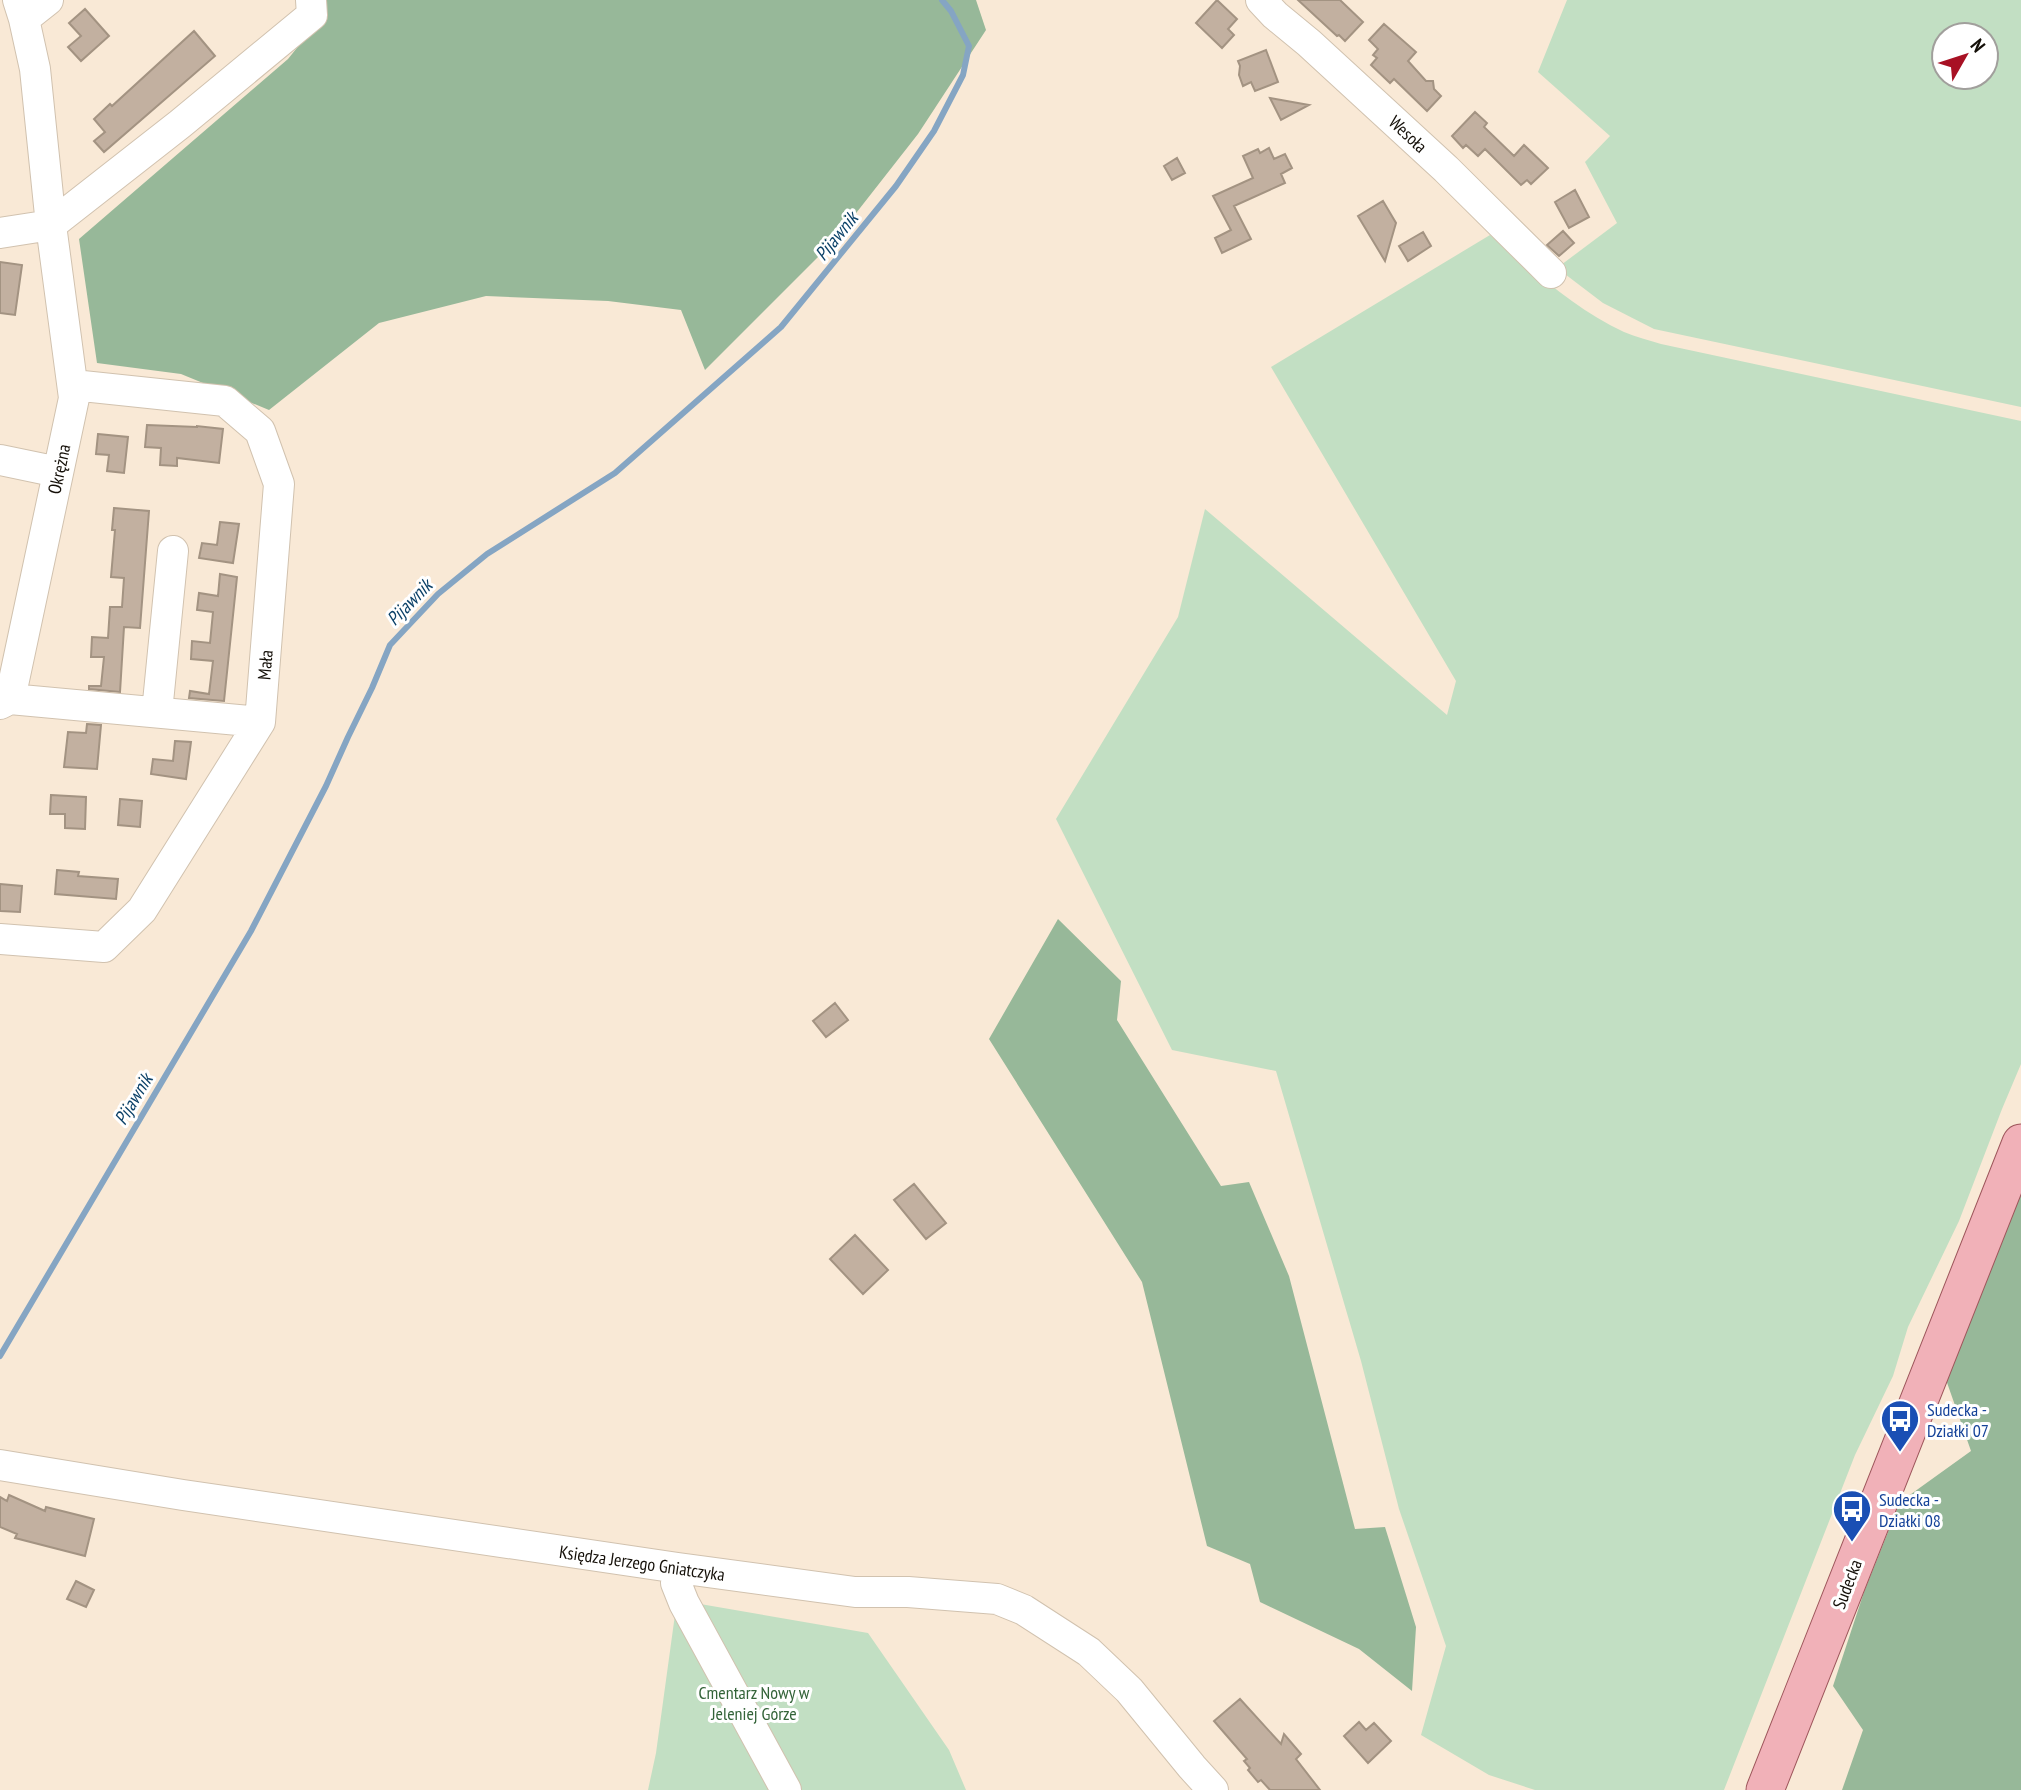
<svg xmlns="http://www.w3.org/2000/svg" width="2021" height="1790" viewBox="0 0 2021 1790" font-family="'PT Sans Narrow',sans-serif">
<rect width="100%" height="100%" fill="#f9e9d6"/>
<!-- green -->
<path fill="#c2dfc3" fill-rule="evenodd" d="M 1567,0 L 2021,0 L 2021,407 L 1654,329 L 1603,303 L 1557,268 L 1617,223 L 1585,162 L 1610,136 L 1538,72 ZM 1944,35 L 1986,35 L 1986,77 L 1944,77 Z
M 1490,235 C 1532,269 1574,309 1624,332 C 1636,337 1649,340 1661,344 L 2021,421 L 2021,1064 L 2002,1109 L 1959,1221 L 1908,1327 L 1893,1376 L 1855,1455 L 1724,1790 L 1535,1790 L 1489,1775 L 1421,1735 L 1446,1646 L 1399,1509 L 1361,1361 L 1276,1071 L 1172,1050 L 1056,819 L 1178,617 L 1205,509 L 1447,715 L 1456,681 L 1271,367 Z
M 677,1600 L 868,1633 L 949,1750 L 966,1790 L 648,1790 L 656,1753 Z"/>
<!-- forest -->
<path fill="#97b899" d="M 324,0 L 976,0 L 986,30 L 918,134 L 835,240 L 705,370 L 681,310 L 608,301 L 486,296 L 379,323 L 269,410 L 181,374 L 97,363 L 79,239 L 288,59 L 325,13 Z
M 1058,919 L 1121,981 L 1117,1020 L 1221,1186 L 1249,1182 L 1289,1276 L 1355,1529 L 1385,1527 L 1416,1627 L 1412,1691 L 1359,1649 L 1260,1602 L 1250,1564 L 1207,1546 L 1142,1282 L 989,1039 Z
M 2021,1188 L 2021,1790 L 1842,1790 L 1863,1730 L 1833,1686 L 1864,1592 L 1900,1502 L 1971,1451 L 1944,1374 L 1977,1305 Z"/>
<g fill="none" stroke-linecap="round" stroke-linejoin="round">
<!-- stream -->
<path stroke="#85a5c3" stroke-width="6" d="M 0,1356 L 251,931 L 326,786 L 348,737 L 372,688 L 390,645 L 438,594 L 487,554 L 615,473 L 781,327 L 896,186 L 934,131 L 963,75 L 969,46 L 951,11 L 942,0"/>
</g>
<!-- building -->
<path fill="#c2b0a0" stroke="#a39382" stroke-width="2" d="M 1217,0 L 1237,19 L 1228,29 L 1234,35 L 1222,48 L 1196,23 Z
M 1298,0 L 1340,0 L 1363,22 L 1345,41 L 1339,35 L 1337,36 Z
M 85,9 L 109,36 L 81,61 L 68,47 L 81,36 L 69,23 Z
M 1384,24 L 1416,52 L 1408,61 L 1426,81 L 1433,81 L 1434,89 L 1441,96 L 1427,111 L 1394,79 L 1390,83 L 1371,65 L 1377,58 L 1373,55 L 1378,49 L 1369,40 Z
M 194,31 L 215,56 L 104,152 L 94,141 L 105,132 L 94,119 L 110,104 L 112,106 Z
M 1266,50 L 1278,82 L 1255,91 L 1251,82 L 1243,86 L 1239,75 L 1240,66 L 1238,61 Z
M 1270,98 L 1309,105 L 1281,120 Z
M 1475,112 L 1487,123 L 1484,127 L 1514,156 L 1524,145 L 1548,168 L 1531,184 L 1527,180 L 1521,185 L 1485,149 L 1478,156 L 1466,145 L 1463,148 L 1452,136 Z
M 1269,148 L 1274,159 L 1285,154 L 1292,168 L 1281,174 L 1285,183 L 1234,206 L 1251,239 L 1222,253 L 1215,238 L 1231,230 L 1213,196 L 1253,178 L 1243,156 L 1258,149 L 1260,153 Z
M 1177,158 L 1185,173 L 1172,180 L 1164,166 Z
M 1575,190 L 1589,217 L 1569,228 L 1555,202 Z
M 1383,201 L 1396,223 L 1385,261 L 1358,216 Z
M 1563,231 L 1574,243 L 1559,256 L 1547,245 Z
M 1423,232 L 1431,246 L 1408,261 L 1399,246 Z
M 0,262 L 22,265 L 15,315 L 0,313 Z
M 147,425 L 197,427 L 197,426 L 223,429 L 219,463 L 177,458 L 177,466 L 160,465 L 161,448 L 145,447 Z
M 98,434 L 128,437 L 124,473 L 107,471 L 109,455 L 96,454 Z
M 114,508 L 149,511 L 140,628 L 124,627 L 120,692 L 89,689 L 89,686 L 101,686 L 104,657 L 91,657 L 92,637 L 108,638 L 110,607 L 122,607 L 124,578 L 111,577 L 115,530 L 112,530 Z
M 220,522 L 239,524 L 233,563 L 199,558 L 202,543 L 217,545 Z
M 220,574 L 237,577 L 224,701 L 189,698 L 190,691 L 209,694 L 213,661 L 191,659 L 192,641 L 210,643 L 213,612 L 197,610 L 199,593 L 218,596 Z
M 87,724 L 101,725 L 97,769 L 64,767 L 68,732 L 86,733 Z
M 175,741 L 191,742 L 186,779 L 151,774 L 153,759 L 173,761 Z
M 51,795 L 86,797 L 85,829 L 65,828 L 65,814 L 50,814 Z
M 120,799 L 142,801 L 140,827 L 118,825 Z
M 57,870 L 79,872 L 78,876 L 118,879 L 116,899 L 55,894 Z
M 0,884 L 22,886 L 20,912 L 0,911 Z
M 835,1003 L 848,1020 L 826,1037 L 813,1021 Z
M 914,1184 L 946,1223 L 926,1239 L 894,1200 Z
M 855,1235 L 888,1270 L 863,1294 L 830,1259 Z
M 9,1495 L 45,1511 L 46,1507 L 94,1519 L 85,1556 L 15,1538 L 17,1534 L 0,1527 L 0,1497 L 7,1501 Z
M 76,1581 L 94,1590 L 86,1607 L 67,1599 Z
M 1240,1699 L 1281,1744 L 1284,1734 L 1301,1754 L 1296,1759 L 1320,1790 L 1270,1790 L 1261,1780 L 1258,1782 L 1248,1770 L 1250,1768 L 1244,1761 L 1247,1759 L 1214,1721 Z
M 1359,1722 L 1366,1730 L 1374,1723 L 1391,1741 L 1368,1763 L 1344,1736 Z"/>
<g fill="none" stroke-linecap="round" stroke-linejoin="round">
<!-- minor casing -->
<g stroke="#d1c2af" stroke-width="32">
<path id="minor" d="M 1261,0 L 1275,15 L 1309,43 L 1446,169 L 1551,273
M 24,19 L 48,0
M 0,233 L 51,225 L 180,124 L 312,15 L 311,0
M 0,460 L 58,472
M 10,699 L 260,722
M 0,704 L 10,699 L 74,398 L 51,225 L 35,69 L 24,19 L 18,0
M 157,712 L 173,551
M 0,939 L 104,947 L 142,910 L 260,722 L 279,484 L 260,431 L 225,401 L 73,385
M 0,1465 L 183,1495 L 678,1568 L 855,1592 L 908,1592 L 997,1599 L 1024,1610 L 1089,1652 L 1129,1690 L 1192,1767 L 1213,1790
M 678,1568 L 676,1583 L 684,1603 L 786,1790"/>
</g>
<!-- major casing -->
<g stroke="#9d565b" stroke-width="39">
<path id="major" d="M 1765,1790 L 2021,1143"/>
</g>
<!-- minor -->
<use href="#minor" stroke="#fff" stroke-width="30"/>
<!-- major -->
<use href="#major" stroke="#f1b1b8" stroke-width="37"/>
</g>
<!-- icons -->
<defs>
<g id="bus-pin" transform="scale(2.0125)"><path d="M0 17L-7.5 6A9.5 9.5 0 1 1 7.5 6Z" fill="#1a4fb4" stroke="#fff"/><path d="M-5-6H5V4H4V6H2V4H-2V6H-4V4H-5ZM-3.5-4V0h7V-4ZM-3.5 1.2v1.5H-2V1.2ZM2 1.2v1.5H3.5V1.2Z" fill="#fff"/></g>
</defs>
<g fill-rule="evenodd">
<use href="#bus-pin" x="1900" y="1419"/>
<use href="#bus-pin" x="1852" y="1509"/>
</g>
<g text-anchor="middle" dominant-baseline="central" stroke-width="6" stroke-linejoin="round" paint-order="stroke">
<!-- street labels -->
<g font-size="18" fill="#140f08" stroke="#fff">
<text transform="translate(1408 134) rotate(43)">Wesoła</text>
<text transform="translate(59 469) rotate(-78)">Okrężna</text>
<text transform="translate(265 665) rotate(-85)">Mała</text>
<text transform="translate(642 1563) rotate(8)">Księdza Jerzego Gniatczyka</text>
<text transform="translate(1847 1584) rotate(-69)">Sudecka</text>
</g>
<!-- transit labels -->
<g font-size="18" fill="#164399" stroke="#fff" text-anchor="start">
<text x="1927" y="1409">Sudecka -<tspan x="1927" dy="21">Działki 07</tspan></text>
<text x="1879" y="1499">Sudecka -<tspan x="1879" dy="21">Działki 08</tspan></text>
</g>
<!-- park labels -->
<g font-size="18" fill="#336338" stroke="#fff">
<text x="754" y="1692">Cmentarz Nowy w<tspan x="754" dy="21">Jeleniej Górze</tspan></text>
</g>
<!-- water labels -->
<g font-size="19" font-style="italic" fill="#0b4168" stroke="#fff">
<text transform="translate(836 236) rotate(-51)">Pijawnik</text>
<text transform="translate(409 602) rotate(-46)">Pijawnik</text>
<text transform="translate(133 1099) rotate(-59)">Pijawnik</text>
</g>
</g>
<!-- north arrow -->
<g transform="translate(1965 56) rotate(51)"><circle r="33" fill="#ffffff" stroke="#a19f9c" stroke-width="2"/>
<path d="M0-5L12 26L0 18L-12 26Z" fill="#a81124"/>
<text y="-10" font-size="19" font-weight="bold" text-anchor="middle" fill="#140f08">N</text>
</g>
</svg>
